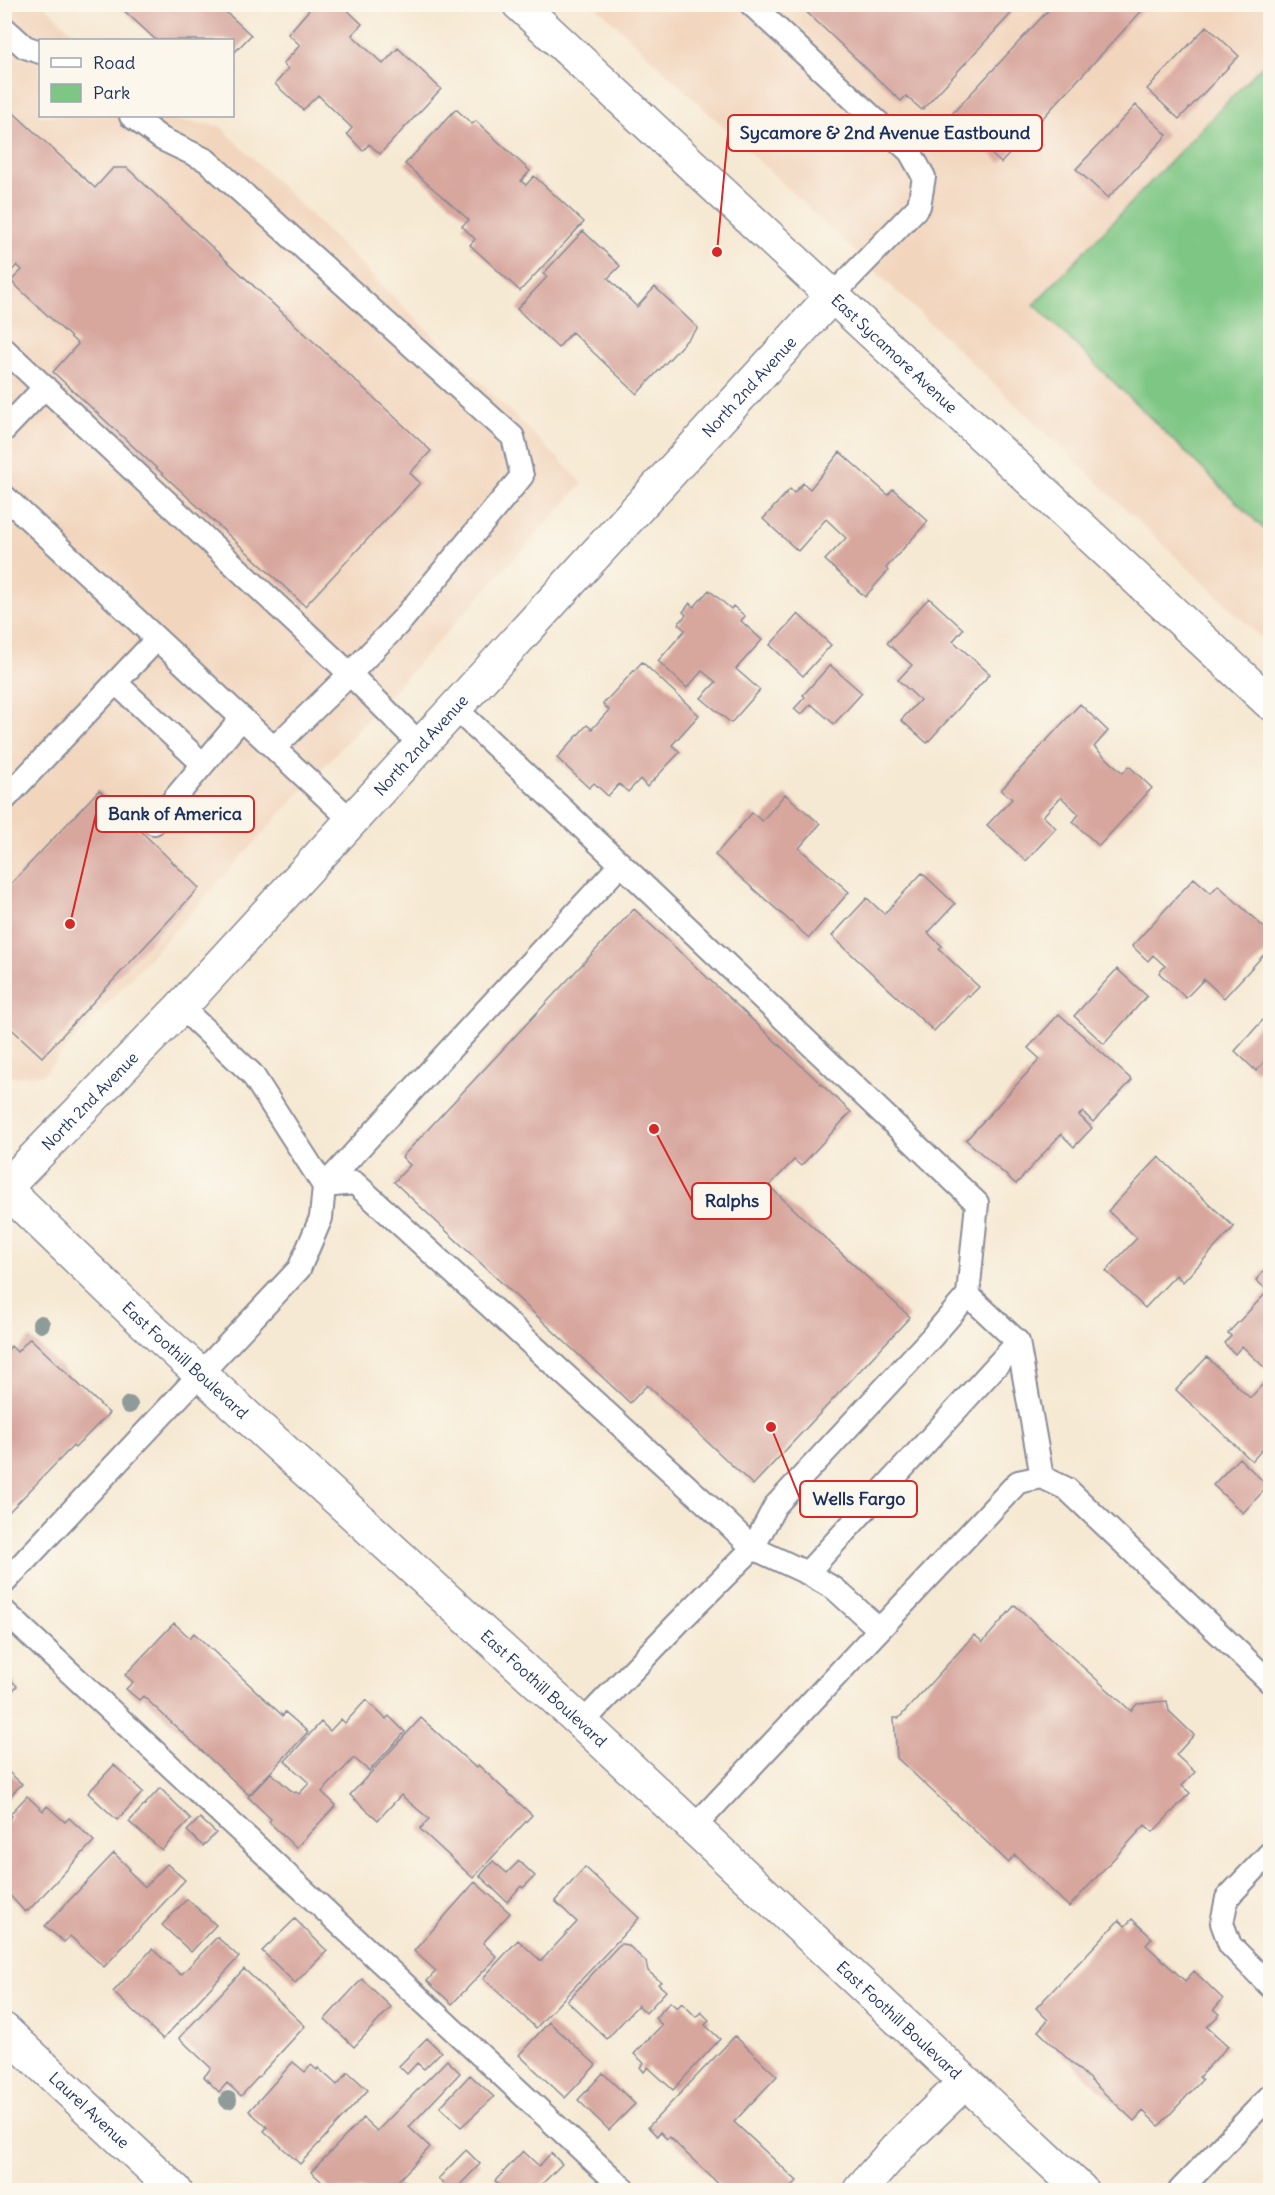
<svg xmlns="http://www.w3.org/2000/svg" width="1275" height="2195" viewBox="0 0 1275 2195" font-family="Delius,sans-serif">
<rect width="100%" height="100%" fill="#fbf7ec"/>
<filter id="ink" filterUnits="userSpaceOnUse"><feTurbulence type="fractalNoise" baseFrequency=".0167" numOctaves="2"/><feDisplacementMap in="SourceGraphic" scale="12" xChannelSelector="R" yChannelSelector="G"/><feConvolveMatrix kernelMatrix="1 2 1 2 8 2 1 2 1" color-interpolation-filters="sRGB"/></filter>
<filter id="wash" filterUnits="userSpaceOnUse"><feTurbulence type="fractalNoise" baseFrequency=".008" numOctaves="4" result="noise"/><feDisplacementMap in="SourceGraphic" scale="24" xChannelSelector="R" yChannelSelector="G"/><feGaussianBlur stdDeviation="1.35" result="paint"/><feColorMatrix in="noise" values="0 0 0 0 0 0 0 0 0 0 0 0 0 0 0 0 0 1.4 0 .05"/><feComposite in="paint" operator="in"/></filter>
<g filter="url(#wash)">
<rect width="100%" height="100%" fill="#f6e9d3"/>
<!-- built -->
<path fill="#f2d5bd" d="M 43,4 L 81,40 L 40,40 L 40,116 L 161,116 L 165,119 L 220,126 L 583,483 L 43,1074 L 5,1077 L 4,5 Z
M 595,5 L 1270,5 L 1270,646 Z"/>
<!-- green -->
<path fill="#7dc683" stroke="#4c7a70" stroke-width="1.5" d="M 1270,57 L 1270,535 L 1034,304 Z"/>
<g id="blocks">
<!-- building -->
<path fill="#d7a69d" d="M 117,4 L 231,4 L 225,11 L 251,35 L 232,55 L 232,40 L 156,40 Z
M 314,4 L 341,4 L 362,24 L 352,35 L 383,64 L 398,48 L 441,89 L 380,154 L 369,144 L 363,151 L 347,134 L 352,128 L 318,95 L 303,110 L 275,84 L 288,69 L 283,64 L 300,45 L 288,34 Z
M 798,4 L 1020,4 L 922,110 L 906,96 L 901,101 Z
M 1054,4 L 1148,4 L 1001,163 L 950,116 Z
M 1207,26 L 1239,56 L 1179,119 L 1147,89 Z
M 4,104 L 95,188 L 113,168 L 127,168 L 431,451 L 410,473 L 420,483 L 305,606 L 53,372 L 78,344 L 11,281 L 22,270 L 17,265 L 7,276 L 4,274 Z
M 1136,105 L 1167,135 L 1108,198 L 1076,169 Z
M 456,109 L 472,124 L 476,121 L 530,171 L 521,181 L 526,185 L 534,176 L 584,222 L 520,291 L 470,245 L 475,239 L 462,226 L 469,220 L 405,164 Z
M 583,231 L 620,266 L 608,278 L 637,307 L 655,287 L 698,328 L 637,394 L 572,332 L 558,348 L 517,309 L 547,277 L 543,274 Z
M 840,452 L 888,495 L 893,489 L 928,521 L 886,568 L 888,571 L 865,597 L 825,560 L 846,538 L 826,519 L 798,551 L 763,519 L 790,489 L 794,493 L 803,483 L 810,489 Z
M 709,590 L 731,609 L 733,606 L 745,616 L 741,621 L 762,640 L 736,669 L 760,690 L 731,723 L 701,698 L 716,682 L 702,671 L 687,688 L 658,661 L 685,630 L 678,624 L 686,615 L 683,612 L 690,603 L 694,607 Z
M 929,598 L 963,629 L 953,641 L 990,674 L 927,743 L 901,720 L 920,700 L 898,680 L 912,665 L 887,643 Z
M 798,614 L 831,645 L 803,676 L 770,645 Z
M 642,662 L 699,715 L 672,745 L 680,752 L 647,787 L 640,779 L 628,792 L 619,784 L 608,796 L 594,783 L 589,788 L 557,758 L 587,725 L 592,729 L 609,710 L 603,704 Z
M 830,665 L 862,693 L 834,724 L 811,704 L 801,715 L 794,709 L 805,697 L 803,695 Z
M 1080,704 L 1108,731 L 1094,747 L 1123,773 L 1129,766 L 1152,788 L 1099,846 L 1073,822 L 1079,814 L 1061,797 L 1043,816 L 1056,828 L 1026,861 L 987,825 L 1012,799 L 1001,790 Z
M 99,790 L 199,888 L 42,1057 L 4,1022 L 4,891 Z
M 785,794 L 820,824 L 799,848 L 849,892 L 809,938 L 715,855 L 752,813 L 762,821 Z
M 922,873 L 955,904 L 928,933 L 942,946 L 939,949 L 979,987 L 969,997 L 968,995 L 934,1031 L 832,936 L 867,898 L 884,914 Z
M 1194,878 L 1211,893 L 1218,885 L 1270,933 L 1270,948 L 1224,998 L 1204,979 L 1186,998 L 1159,973 L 1165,966 L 1153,955 L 1148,961 L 1132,946 Z
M 634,909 L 851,1112 L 801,1166 L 794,1160 L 769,1186 L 910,1317 L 753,1485 L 647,1385 L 630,1403 L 394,1182 L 410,1165 L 402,1157 Z
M 1117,969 L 1147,996 L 1104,1044 L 1074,1016 Z
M 1270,1012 L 1270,1056 L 1256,1071 L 1235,1051 Z
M 1059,1014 L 1132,1080 L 1093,1122 L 1083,1112 L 1079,1115 L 1092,1128 L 1074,1147 L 1061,1134 L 1016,1184 L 966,1140 L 1040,1059 L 1028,1048 Z
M 1159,1157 L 1234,1227 L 1183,1282 L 1176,1275 L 1145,1308 L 1106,1271 L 1137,1238 L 1108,1211 Z
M 1268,1266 L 1270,1269 L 1270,1363 L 1266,1369 L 1242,1346 L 1235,1354 L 1224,1343 L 1231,1336 L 1228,1333 L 1268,1291 L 1256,1280 Z
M 30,1338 L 109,1413 L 75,1448 L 73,1446 L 4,1517 L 4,1365 L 8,1361 L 4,1358 L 4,1354 L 11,1346 L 17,1352 Z
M 1207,1357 L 1250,1398 L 1268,1379 L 1270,1382 L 1270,1441 L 1252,1461 L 1176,1390 Z
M 1239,1458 L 1268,1486 L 1243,1513 L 1213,1485 Z
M 1015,1605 L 1131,1711 L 1137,1704 L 1167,1701 L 1169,1711 L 1194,1735 L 1176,1755 L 1195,1772 L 1182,1786 L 1190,1793 L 1153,1832 L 1145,1825 L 1069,1907 L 1015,1855 L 1008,1862 L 897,1758 L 894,1718 L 899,1718 L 974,1635 L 983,1642 Z
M 174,1623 L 190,1638 L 194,1633 L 283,1716 L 285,1712 L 308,1732 L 249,1795 L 143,1696 L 139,1700 L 126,1689 L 133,1682 L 125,1675 Z
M 10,1679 L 17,1686 L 4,1700 L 4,1685 Z
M 366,1700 L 386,1719 L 389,1716 L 405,1732 L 369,1771 L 354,1758 L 322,1792 L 336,1805 L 296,1848 L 269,1822 L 271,1819 L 248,1797 L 271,1773 L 294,1793 L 296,1792 L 299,1794 L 309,1783 L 285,1761 L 321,1722 L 330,1731 L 341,1719 L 345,1723 Z
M 421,1718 L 476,1768 L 478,1765 L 532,1815 L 473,1878 L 420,1829 L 429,1819 L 401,1795 L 378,1820 L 350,1795 Z
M 114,1765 L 143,1792 L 117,1820 L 88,1793 Z
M 4,1768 L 22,1784 L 4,1802 Z
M 160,1788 L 191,1819 L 162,1850 L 129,1822 Z
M 27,1796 L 43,1811 L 47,1806 L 65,1822 L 69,1818 L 94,1841 L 28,1911 L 27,1910 L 25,1912 L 4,1889 L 4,1824 L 12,1816 L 10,1814 Z
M 200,1818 L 216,1833 L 203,1846 L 187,1831 Z
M 114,1853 L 130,1869 L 128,1870 L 145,1887 L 167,1864 L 185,1880 L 104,1967 L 70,1936 L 64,1942 L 45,1926 Z
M 493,1861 L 507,1873 L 519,1861 L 535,1876 L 523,1888 L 521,1886 L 507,1902 L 480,1876 Z
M 585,1867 L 639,1918 L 536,2028 L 483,1978 L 518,1940 L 541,1961 L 577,1922 L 555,1901 Z
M 475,1882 L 510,1913 L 483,1943 L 497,1957 L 452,2004 L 427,1981 L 436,1971 L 414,1951 Z
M 187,1899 L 216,1925 L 191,1952 L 162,1925 Z
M 295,1919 L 327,1951 L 295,1983 L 262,1951 Z
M 1132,1919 L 1152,1938 L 1146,1945 L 1185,1981 L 1194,1971 L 1223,1999 L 1214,2009 L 1220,2014 L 1207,2027 L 1228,2046 L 1199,2077 L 1202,2080 L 1159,2126 L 1143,2111 L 1134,2121 L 1038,2031 L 1048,2020 L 1036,2008 L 1119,1920 L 1125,1926 Z
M 217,1937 L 239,1957 L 163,2039 L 113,1992 L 152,1949 L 181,1975 Z
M 620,1944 L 628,1945 L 646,1962 L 648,1971 L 661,1982 L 658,1984 L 666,1991 L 646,2013 L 638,2005 L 607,2039 L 567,2001 Z
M 244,1969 L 305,2026 L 241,2096 L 227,2083 L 219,2092 L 204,2077 L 211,2068 L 179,2038 Z
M 362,1979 L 391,2007 L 354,2047 L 325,2019 Z
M 670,2002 L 677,2008 L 682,2003 L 696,2017 L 701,2012 L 709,2020 L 705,2025 L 720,2039 L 673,2090 L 648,2067 L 644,2072 L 640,2067 L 644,2063 L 634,2054 L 662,2025 L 655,2018 Z
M 549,2022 L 596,2065 L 565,2098 L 519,2055 Z
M 735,2036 L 777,2076 L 734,2122 L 797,2181 L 788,2190 L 725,2190 L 669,2137 L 667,2139 L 660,2132 L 657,2136 L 648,2127 Z
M 427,2038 L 441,2052 L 424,2069 L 417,2063 L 407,2074 L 399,2066 Z
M 447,2060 L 460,2073 L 409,2127 L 430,2147 L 396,2183 L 405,2190 L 331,2190 L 311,2172 L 363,2118 L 377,2131 Z
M 293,2062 L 305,2072 L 311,2065 L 317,2070 L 318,2068 L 337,2085 L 348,2072 L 368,2090 L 300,2164 L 264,2131 L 267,2127 L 249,2111 Z
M 603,2073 L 635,2104 L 609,2130 L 578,2100 Z
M 470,2075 L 494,2097 L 461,2127 L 440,2107 Z
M 466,2150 L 480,2164 L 455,2190 L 450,2190 L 438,2179 Z
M 523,2151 L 539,2166 L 551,2153 L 562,2164 L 536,2190 L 505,2190 L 495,2181 Z"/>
</g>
</g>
<g filter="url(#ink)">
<use href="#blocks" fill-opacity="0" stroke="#888c98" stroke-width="1.5"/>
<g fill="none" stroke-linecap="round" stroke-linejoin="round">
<!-- service casing -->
<g stroke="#888c98" stroke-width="26">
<path id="service" d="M 751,4 L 910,152 L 924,177 L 919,206 L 832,296
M 4,28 L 25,47 L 40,52
M 131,116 L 162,139 L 206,160 L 513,437 L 522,476 L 403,619 L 350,674 L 274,748
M 4,349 L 350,674 L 421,745
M 4,430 L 45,387
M 4,496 L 352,821
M 116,683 L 203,764
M 4,800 L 157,639
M 154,823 L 242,718
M 621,864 L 977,1203 L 968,1295 L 1018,1342 L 1042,1477
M 181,1007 L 252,1074 L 324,1186 L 621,864 L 455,708
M 807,1573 L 1018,1342
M 4,1583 L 299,1269 L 321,1218 L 324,1186 L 355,1183 L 723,1519 L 753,1548 L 807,1573 L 835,1589 L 879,1629
M 4,1611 L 625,2190
M 582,1723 L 678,1623 L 753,1548 L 775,1506 L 931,1338 L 968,1295
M 694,1827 L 1018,1482 L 1042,1477 L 1067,1489 L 1270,1682
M 1270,1853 L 1227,1898 L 1222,1923 L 1230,1945 L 1270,1986
M 1180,2190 L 1270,2096"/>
</g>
<!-- minor casing -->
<g stroke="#888c98" stroke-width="36">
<g id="minor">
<path id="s1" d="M 519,4 L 1270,703"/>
<path id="s2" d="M 4,2030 L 175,2190"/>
<path d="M 860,2190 L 898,2147 L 965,2082"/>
</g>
</g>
<!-- tertiary casing -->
<g stroke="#888c98" stroke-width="36">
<g id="tertiary">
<path id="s3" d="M 4,1189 L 181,1007 L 832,296"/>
</g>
</g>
<!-- secondary casing -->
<g stroke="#888c98" stroke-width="36">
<g id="secondary">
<path id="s4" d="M 4,1188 L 136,1315 L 582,1723 L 1081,2190"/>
</g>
</g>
<!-- service -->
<use href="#service" stroke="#fff" stroke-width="22"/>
<!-- minor -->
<use href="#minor" stroke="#fff" stroke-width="33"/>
<!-- tertiary -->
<use href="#tertiary" stroke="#fff" stroke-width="33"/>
<!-- secondary -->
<use href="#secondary" stroke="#fff" stroke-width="33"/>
</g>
<!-- trees -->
<g fill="#8e9b99">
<circle cx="41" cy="1324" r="9"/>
<circle cx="129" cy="1405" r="9"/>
<circle cx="228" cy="2100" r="9"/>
</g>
</g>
<g text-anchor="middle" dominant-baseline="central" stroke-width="4.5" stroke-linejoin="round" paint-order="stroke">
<!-- street labels -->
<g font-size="16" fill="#1b2f5e" stroke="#fbf7ec">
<text stroke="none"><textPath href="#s1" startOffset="513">East Sycamore Avenue</textPath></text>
<text stroke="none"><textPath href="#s3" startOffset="1095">North 2nd Avenue</textPath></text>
<text stroke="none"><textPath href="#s3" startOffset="609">North 2nd Avenue</textPath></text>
<text stroke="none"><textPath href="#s3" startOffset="123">North 2nd Avenue</textPath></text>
<text stroke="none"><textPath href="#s4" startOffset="250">East Foothill Boulevard</textPath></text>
<text stroke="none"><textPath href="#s4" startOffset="736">East Foothill Boulevard</textPath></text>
<text stroke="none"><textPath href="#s4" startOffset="1222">East Foothill Boulevard</textPath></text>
<text stroke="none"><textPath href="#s2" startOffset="117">Laurel Avenue</textPath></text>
</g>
</g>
<!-- callouts -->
<path fill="none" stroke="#d62828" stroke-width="2" d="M717 252L728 133M70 924L96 814M654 1129L692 1201M771 1427L800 1499"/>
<g fill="#d62828" stroke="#fbf7ec" stroke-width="2">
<circle cx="717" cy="252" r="6"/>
<circle cx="70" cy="924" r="6"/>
<circle cx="654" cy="1129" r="6"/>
<circle cx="771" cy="1427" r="6"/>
</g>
<g fill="#fbf7ec" stroke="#d62828" stroke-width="2">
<rect x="728" y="115" width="314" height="36" rx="6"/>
<rect x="96" y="796" width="158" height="36" rx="6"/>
<rect x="692" y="1183" width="79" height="36" rx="6"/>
<rect x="800" y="1481" width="117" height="36" rx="6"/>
</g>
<g font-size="18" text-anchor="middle" font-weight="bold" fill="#1b2f5e">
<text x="885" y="139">Sycamore &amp; 2nd Avenue Eastbound</text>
<text x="175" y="820">Bank of America</text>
<text x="732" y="1207">Ralphs</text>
<text x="859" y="1505">Wells Fargo</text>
</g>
<!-- margin -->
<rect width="1275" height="2195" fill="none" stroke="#fbf7ec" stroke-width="24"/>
<!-- legend -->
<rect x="39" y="39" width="195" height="78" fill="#fbf7ec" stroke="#a1a7b3" stroke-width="1.5"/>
<rect x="51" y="58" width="30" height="9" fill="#ffffff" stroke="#a1a7b3" stroke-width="1.5"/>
<text x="93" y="69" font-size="18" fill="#1b2f5e">Road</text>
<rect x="51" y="84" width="30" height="18" fill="#7dc683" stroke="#a1a7b3" stroke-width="1.5"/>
<text x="93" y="99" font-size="18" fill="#1b2f5e">Park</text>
</svg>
